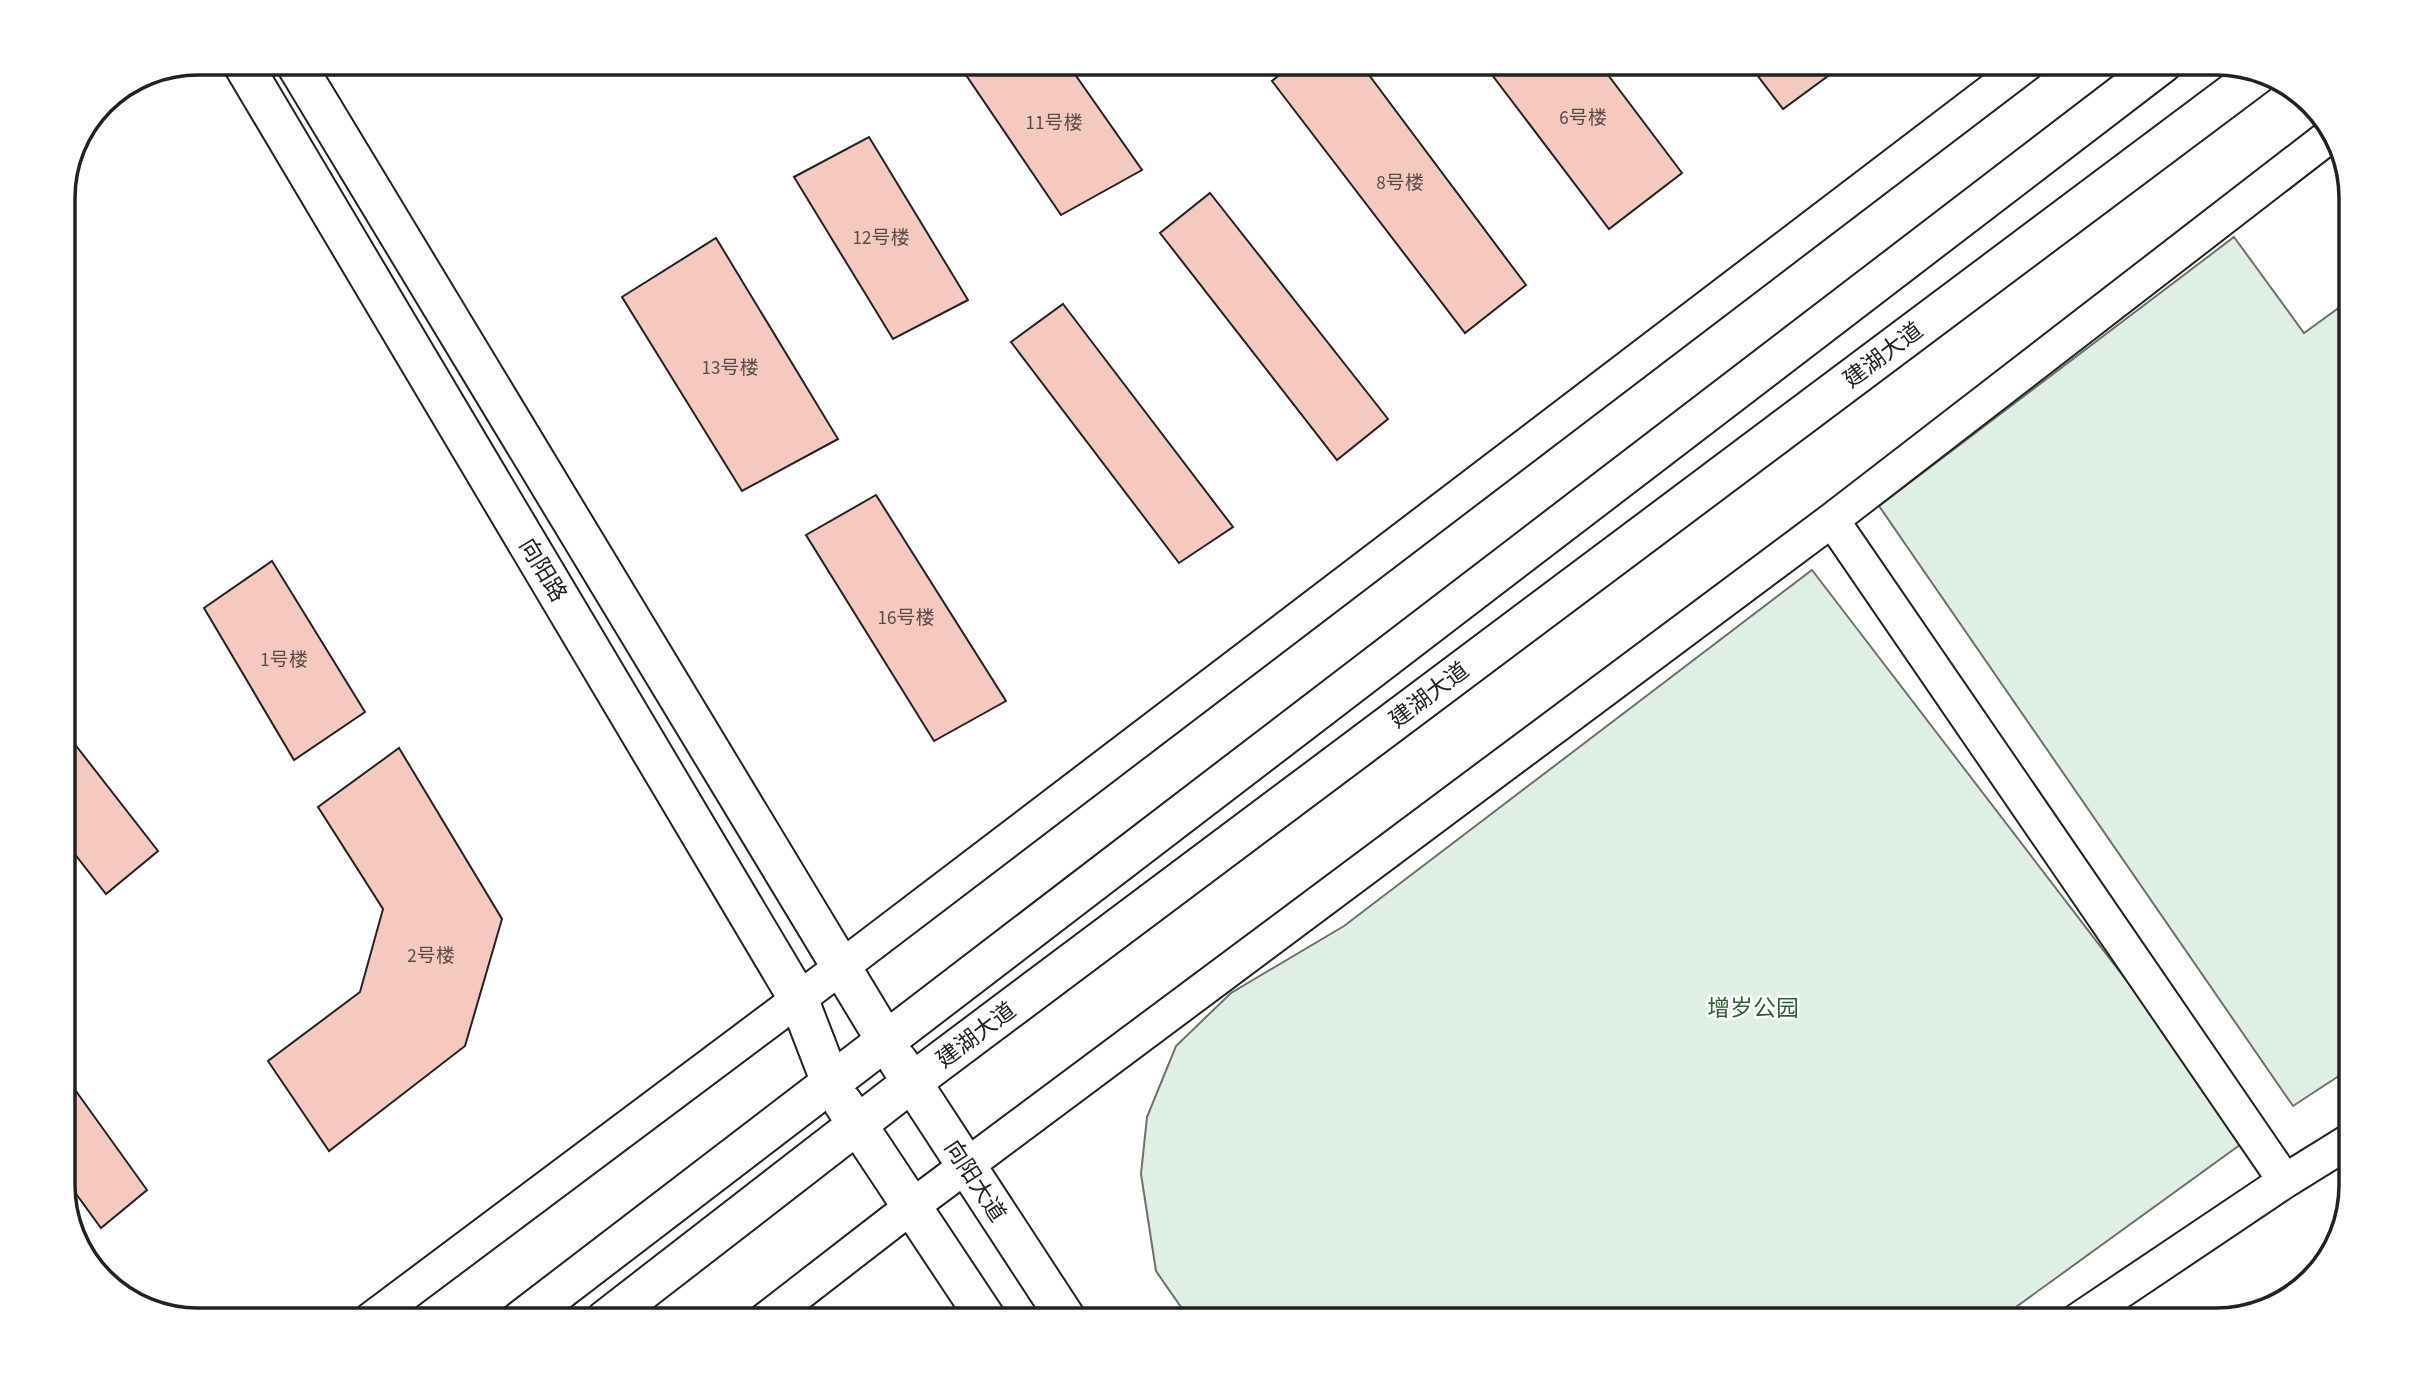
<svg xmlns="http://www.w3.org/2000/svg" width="2414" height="1383" viewBox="0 0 2414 1383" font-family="'Source Sans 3','Noto Sans SC',sans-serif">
<rect width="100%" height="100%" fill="#fff"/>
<!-- green -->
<path fill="#e0efe3" stroke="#6f6f6f" stroke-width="2" d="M 2234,237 L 2304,333 L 2351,299 L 2351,1068 L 2293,1106 L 1879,506 Z
M 1812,570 L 2248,1139 L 1998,1320 L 1190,1320 L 1156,1271 L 1141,1174 L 1147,1117 L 1176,1046 L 1231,993 L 1344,926 Z"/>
<!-- building -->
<path fill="#f3c9c0" stroke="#222" stroke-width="2" d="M 986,63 L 1067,63 L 1142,170 L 1061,215 L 966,75 Z
M 1294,63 L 1360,63 L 1526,285 L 1465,333 L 1272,81 Z
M 1483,63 L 1599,63 L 1682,173 L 1609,229 Z
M 1748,63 L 1842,63 L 1843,65 L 1783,109 Z
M 869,137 L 968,300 L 893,339 L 794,177 Z
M 1210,193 L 1388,419 L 1337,460 L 1160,233 Z
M 716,238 L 838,439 L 742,491 L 622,297 Z
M 1063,304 L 1233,527 L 1179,563 L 1011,342 Z
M 876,495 L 1006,701 L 934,741 L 806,535 Z
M 272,561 L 365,712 L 294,760 L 204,608 Z
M 63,729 L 158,851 L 106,894 L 63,839 Z
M 399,748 L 502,919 L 465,1046 L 329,1151 L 268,1061 L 360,992 L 383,909 L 318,807 Z
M 63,1073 L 147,1190 L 101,1228 L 63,1176 Z"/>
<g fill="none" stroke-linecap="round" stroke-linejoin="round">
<!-- minor casing -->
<g stroke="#222" stroke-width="37">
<path id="minor" d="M 1832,520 L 2285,1181
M 370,1320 L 840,968 L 2028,63
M 765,1320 L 911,1207 L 1832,520 L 2332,134
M 2078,1320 L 2285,1181 L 2351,1140"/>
</g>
<!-- tertiary casing -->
<g stroke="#222" stroke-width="42">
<path id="tertiary" d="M 242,63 L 799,1000 L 831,1083
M 295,63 L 886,1041"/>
</g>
<!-- primary casing -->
<g stroke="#222" stroke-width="42">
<path id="primary" d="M 898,1061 L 1067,1320
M 843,1103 L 987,1320
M 521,1320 L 2163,63
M 605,1320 L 911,1083 L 2258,74"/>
</g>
<!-- minor -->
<use href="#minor" stroke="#fff" stroke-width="33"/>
<!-- tertiary -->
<use href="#tertiary" stroke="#fff" stroke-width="38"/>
<!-- primary -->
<use href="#primary" stroke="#fff" stroke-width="38"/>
</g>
<g text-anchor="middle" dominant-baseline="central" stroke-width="5" stroke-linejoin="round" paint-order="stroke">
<!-- number labels -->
<g font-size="19" fill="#564c4a">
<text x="1583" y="118">6号楼</text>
<text x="1054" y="123">11号楼</text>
<text x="1400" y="183">8号楼</text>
<text x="881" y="238">12号楼</text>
<text x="730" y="368">13号楼</text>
<text x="906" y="618">16号楼</text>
<text x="284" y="660">1号楼</text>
<text x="431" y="956">2号楼</text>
</g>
<!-- street labels -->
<g font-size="23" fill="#222" stroke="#fff">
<text transform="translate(1883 355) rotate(-37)">建湖大道</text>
<text transform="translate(543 570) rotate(59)">向阳路</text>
<text transform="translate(1429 695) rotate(-37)">建湖大道</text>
<text transform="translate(976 1035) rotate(-37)">建湖大道</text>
<text transform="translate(975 1181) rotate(57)">向阳大道</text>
</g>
<!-- park labels -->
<g font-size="23" fill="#2f5e38" stroke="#fff">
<text x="1753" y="1008">增岁公园</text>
</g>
</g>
<!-- crop -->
<path d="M0 0H2414V1383H0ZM198 75H2216A123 123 0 0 1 2339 198V1185A123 123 0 0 1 2216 1308H198A123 123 0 0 1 75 1185V198A123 123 0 0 1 198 75Z" fill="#fff" fill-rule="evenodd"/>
<path fill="none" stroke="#222" stroke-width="3.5" d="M198 75H2216A123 123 0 0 1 2339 198V1185A123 123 0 0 1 2216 1308H198A123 123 0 0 1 75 1185V198A123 123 0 0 1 198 75Z"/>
</svg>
